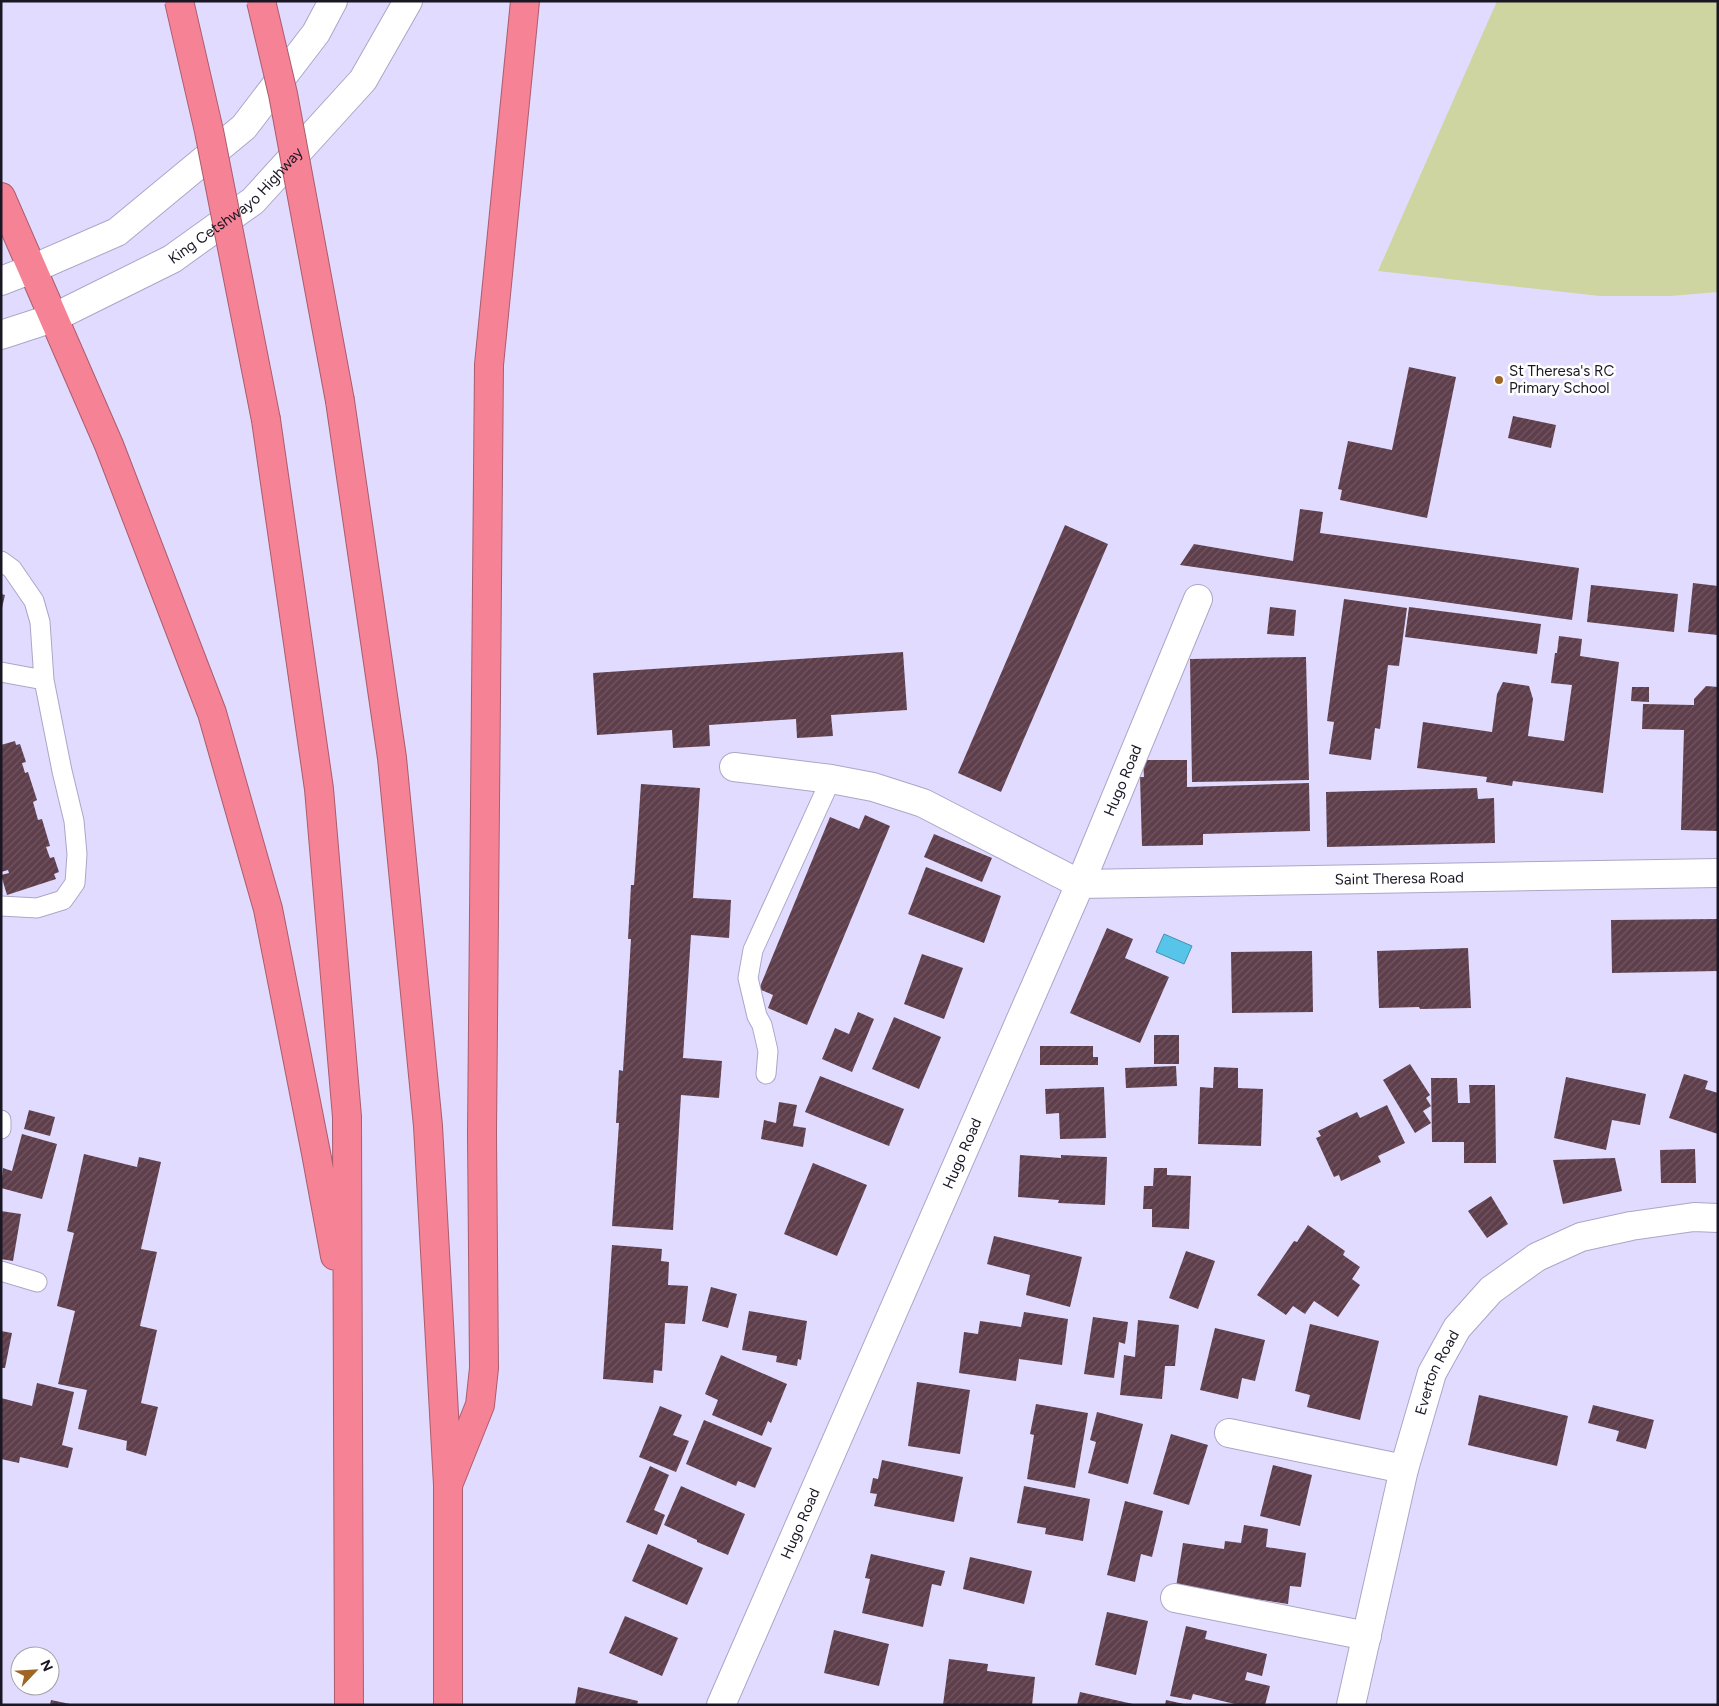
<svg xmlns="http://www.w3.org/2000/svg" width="1719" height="1706" viewBox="0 0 1719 1706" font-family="Figtree,sans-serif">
<defs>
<pattern id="building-hatch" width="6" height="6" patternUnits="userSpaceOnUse" patternTransform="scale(1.25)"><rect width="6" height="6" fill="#5e3e4b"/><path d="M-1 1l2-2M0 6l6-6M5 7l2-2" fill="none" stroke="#705762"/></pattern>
</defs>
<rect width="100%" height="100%" fill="#e1dcff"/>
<!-- grass -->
<path fill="#cfd5a0" d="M 1497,1 L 1718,1 L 1718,292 L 1671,296 L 1600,296 L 1378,271 Z"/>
<!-- water -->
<path fill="#56c5e9" stroke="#4491ae" d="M 1164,934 L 1192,946 L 1184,964 L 1156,952 Z"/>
<!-- building -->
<path fill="url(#building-hatch)" d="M 1409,367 L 1456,377 L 1427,518 L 1340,500 L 1342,490 L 1338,489 L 1348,441 L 1392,450 Z
M 1513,416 L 1556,425 L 1551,448 L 1508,438 Z
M 1300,509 L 1323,512 L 1320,533 L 1579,568 L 1572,620 L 1180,565 L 1194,544 L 1293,561 Z
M 1065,525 L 1108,544 L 1001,792 L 958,773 Z
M 1693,583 L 1718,586 L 1718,635 L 1688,632 Z
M 1591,585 L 1678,594 L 1674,632 L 1587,622 Z
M 1,594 L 5,595 L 2,608 L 1,607 Z
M 1344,599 L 1407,608 L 1399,666 L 1388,665 L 1380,729 L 1375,728 L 1371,760 L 1329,754 L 1334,722 L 1327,721 Z
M 1270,607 L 1296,610 L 1294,636 L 1267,634 Z
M 1409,607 L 1541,624 L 1537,654 L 1405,637 Z
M 1559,636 L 1582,639 L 1580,656 L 1619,662 L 1603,793 L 1513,781 L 1512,786 L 1486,782 L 1487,777 L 1417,768 L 1423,722 L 1492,732 L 1497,694 L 1503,682 L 1529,686 L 1533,699 L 1528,736 L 1564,741 L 1572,685 L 1551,683 L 1555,653 L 1557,653 Z
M 903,652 L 907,710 L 831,715 L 833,736 L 797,738 L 796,719 L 709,725 L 710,746 L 673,748 L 672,730 L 597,735 L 593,673 Z
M 1306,657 L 1309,780 L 1192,782 L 1190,659 Z
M 1706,686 L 1718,687 L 1718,831 L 1681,830 L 1684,730 L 1642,729 L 1643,704 L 1694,705 L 1694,699 Z
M 1632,687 L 1649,687 L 1649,702 L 1631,701 Z
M 15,741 L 16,745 L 20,744 L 26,762 L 22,763 L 25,773 L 28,772 L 37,800 L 33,802 L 38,820 L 42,819 L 50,846 L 46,847 L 50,858 L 54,857 L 59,872 L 54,874 L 56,879 L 7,895 L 1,875 L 9,873 L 8,870 L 1,872 L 1,745 Z
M 1143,760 L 1187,760 L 1187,787 L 1309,783 L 1310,831 L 1203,834 L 1203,845 L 1142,846 L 1140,777 L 1144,777 Z
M 641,784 L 700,788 L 693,898 L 731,900 L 729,938 L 691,935 L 683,1058 L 722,1061 L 719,1098 L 681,1095 L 673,1230 L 612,1226 L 619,1123 L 616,1123 L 619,1070 L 623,1071 L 631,939 L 628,939 L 631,885 L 634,885 Z
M 1477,788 L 1478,799 L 1494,798 L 1495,843 L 1327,847 L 1326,792 Z
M 865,815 L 890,826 L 807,1025 L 768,1008 L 773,995 L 759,989 L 830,817 L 859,829 Z
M 934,834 L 992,858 L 982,882 L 924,857 Z
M 926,867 L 1001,896 L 984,943 L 908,914 Z
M 1718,919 L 1718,971 L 1612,973 L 1611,920 Z
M 1107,928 L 1133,939 L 1125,958 L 1169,977 L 1140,1043 L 1070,1013 Z
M 1468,948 L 1471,1008 L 1420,1009 L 1419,1007 L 1379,1008 L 1377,951 Z
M 1312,951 L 1313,1012 L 1232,1013 L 1231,952 Z
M 922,954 L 963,968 L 944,1019 L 904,1004 Z
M 858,1012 L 874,1019 L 852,1072 L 822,1059 L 835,1028 L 849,1034 Z
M 894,1017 L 941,1037 L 919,1089 L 872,1069 Z
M 1154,1035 L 1179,1035 L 1179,1064 L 1154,1064 Z
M 1040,1046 L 1093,1046 L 1093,1057 L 1098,1057 L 1098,1065 L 1040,1065 Z
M 1410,1064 L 1430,1095 L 1426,1098 L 1431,1106 L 1423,1111 L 1431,1123 L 1415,1133 L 1383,1080 Z
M 1176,1066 L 1177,1086 L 1126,1088 L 1125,1068 Z
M 1214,1067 L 1238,1068 L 1238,1088 L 1263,1089 L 1261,1146 L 1198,1144 L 1200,1087 L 1213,1088 Z
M 1684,1074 L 1708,1081 L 1705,1089 L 1718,1093 L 1718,1134 L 1669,1118 Z
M 820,1076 L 904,1109 L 889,1146 L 805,1112 Z
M 1566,1077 L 1646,1094 L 1640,1125 L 1612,1120 L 1606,1150 L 1554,1138 Z
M 1431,1078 L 1457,1078 L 1458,1103 L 1470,1103 L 1469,1085 L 1495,1085 L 1496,1163 L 1464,1163 L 1464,1142 L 1432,1142 Z
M 1104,1087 L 1106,1138 L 1060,1139 L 1059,1113 L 1046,1114 L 1045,1089 Z
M 779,1102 L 797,1105 L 793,1126 L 806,1128 L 803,1147 L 761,1139 L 764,1120 L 776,1123 Z
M 1387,1105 L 1405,1143 L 1378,1156 L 1381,1162 L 1341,1181 L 1339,1175 L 1334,1177 L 1316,1138 L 1321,1136 L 1318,1131 L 1357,1112 L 1360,1118 Z
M 29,1110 L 55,1117 L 50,1136 L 24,1129 Z
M 22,1134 L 57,1144 L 42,1199 L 1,1188 L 3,1168 L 12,1171 Z
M 1695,1149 L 1696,1183 L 1661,1183 L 1660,1150 Z
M 84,1154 L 137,1167 L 139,1157 L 161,1162 L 141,1249 L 157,1252 L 140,1326 L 157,1330 L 141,1403 L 158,1407 L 146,1456 L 126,1450 L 127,1441 L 78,1429 L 87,1390 L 58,1384 L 75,1311 L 57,1306 L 74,1233 L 67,1231 Z
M 1020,1155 L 1061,1158 L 1061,1155 L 1107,1157 L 1105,1205 L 1058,1203 L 1059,1200 L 1018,1197 Z
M 1615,1158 L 1622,1191 L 1563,1204 L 1553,1160 Z
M 813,1163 L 867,1185 L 837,1256 L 784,1234 Z
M 1154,1168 L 1167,1168 L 1167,1175 L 1191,1176 L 1189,1229 L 1152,1227 L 1152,1209 L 1143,1209 L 1144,1186 L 1153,1186 Z
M 1491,1196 L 1508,1224 L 1487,1238 L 1468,1211 Z
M 1,1211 L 21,1214 L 13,1261 L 1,1259 Z
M 1308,1225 L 1345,1251 L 1343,1255 L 1360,1267 L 1352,1279 L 1360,1285 L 1338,1317 L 1314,1301 L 1305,1314 L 1293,1306 L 1286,1315 L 1257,1295 L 1294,1241 L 1297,1242 Z
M 994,1236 L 1082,1257 L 1070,1307 L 1026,1295 L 1030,1275 L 987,1264 Z
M 612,1245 L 662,1249 L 661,1261 L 669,1262 L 668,1285 L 688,1286 L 685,1324 L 665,1323 L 662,1371 L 654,1370 L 653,1383 L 603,1379 Z
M 1186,1251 L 1215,1261 L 1198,1309 L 1169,1298 Z
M 711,1287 L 737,1294 L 728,1328 L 702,1321 Z
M 749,1311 L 807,1321 L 801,1360 L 798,1359 L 797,1366 L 776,1362 L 777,1356 L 742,1350 Z
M 1024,1312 L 1068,1319 L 1062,1365 L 1019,1359 L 1016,1381 L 959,1373 L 964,1332 L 978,1334 L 980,1321 L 1021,1327 Z
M 1093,1317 L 1128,1322 L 1125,1344 L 1119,1342 L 1114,1378 L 1084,1374 Z
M 1138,1320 L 1179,1325 L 1175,1366 L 1165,1366 L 1162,1399 L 1120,1395 L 1124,1355 L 1135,1357 Z
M 1310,1324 L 1379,1341 L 1360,1420 L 1307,1407 L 1310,1395 L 1295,1391 Z
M 1215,1328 L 1265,1340 L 1255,1381 L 1242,1378 L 1238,1399 L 1200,1390 Z
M 1,1331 L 12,1333 L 5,1368 L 1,1368 Z
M 721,1355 L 787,1384 L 771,1423 L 768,1421 L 762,1436 L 712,1415 L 718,1400 L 705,1394 Z
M 917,1382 L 970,1390 L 960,1454 L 908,1446 Z
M 37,1383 L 74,1392 L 62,1445 L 73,1448 L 68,1468 L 20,1457 L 19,1463 L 1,1459 L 1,1398 L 32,1406 Z
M 1479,1395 L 1568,1416 L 1557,1466 L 1468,1445 Z
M 1036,1404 L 1088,1413 L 1075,1488 L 1027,1479 L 1034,1435 L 1030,1434 Z
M 1593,1405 L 1654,1420 L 1646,1449 L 1616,1441 L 1619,1431 L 1588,1423 Z
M 660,1406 L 682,1415 L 673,1435 L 689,1441 L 676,1472 L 639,1457 Z
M 1097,1412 L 1143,1424 L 1128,1484 L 1088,1473 L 1096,1442 L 1090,1440 Z
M 704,1420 L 772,1448 L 755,1488 L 738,1481 L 736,1486 L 686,1464 Z
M 1171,1434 L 1208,1445 L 1189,1505 L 1153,1494 Z
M 882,1460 L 963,1477 L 954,1522 L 874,1506 L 877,1494 L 870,1493 L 873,1478 L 878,1479 Z
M 1273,1465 L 1312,1475 L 1300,1526 L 1260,1516 Z
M 650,1466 L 669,1475 L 654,1510 L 665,1515 L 657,1535 L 626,1522 Z
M 681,1486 L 745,1514 L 728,1555 L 697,1542 L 697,1540 L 664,1525 Z
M 1024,1486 L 1090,1499 L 1083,1541 L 1045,1534 L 1046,1528 L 1017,1523 Z
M 1125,1501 L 1163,1511 L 1152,1557 L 1141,1554 L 1135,1582 L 1107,1575 Z
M 1244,1525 L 1268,1529 L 1266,1547 L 1306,1553 L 1301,1587 L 1290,1586 L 1288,1604 L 1176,1587 L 1183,1543 L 1224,1549 L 1225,1541 L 1241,1543 Z
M 648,1544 L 703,1568 L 687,1605 L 632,1581 Z
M 871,1554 L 945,1571 L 941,1586 L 932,1584 L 923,1627 L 862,1613 L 870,1579 L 865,1578 Z
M 970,1557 L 1032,1571 L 1024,1604 L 963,1589 Z
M 1107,1612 L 1148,1621 L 1136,1675 L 1095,1665 Z
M 625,1616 L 678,1638 L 662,1676 L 609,1653 Z
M 1186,1626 L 1207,1631 L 1205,1639 L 1267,1654 L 1262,1676 L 1247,1672 L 1245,1680 L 1270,1686 L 1265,1705 L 1239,1705 L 1193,1694 L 1191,1700 L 1170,1696 Z
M 834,1630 L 889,1644 L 879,1686 L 824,1673 Z
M 949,1659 L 988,1664 L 987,1671 L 1035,1677 L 1032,1705 L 943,1705 Z
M 578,1687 L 638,1701 L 637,1705 L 575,1705 Z
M 1080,1692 L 1133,1704 L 1133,1705 L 1077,1705 Z
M 51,1700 L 70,1704 L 70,1705 L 50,1705 Z
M 1166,1700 L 1184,1704 L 1184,1705 L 1165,1705 Z"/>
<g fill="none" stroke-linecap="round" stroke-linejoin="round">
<!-- service casing -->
<g stroke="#aba6c7" stroke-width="21">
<path id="service" d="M 1,561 L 12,569 L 34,601 L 40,622 L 44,680 L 62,771 L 74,821 L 77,854 L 75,883 L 63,900 L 37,908 L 1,906
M 1,672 L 44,680
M 766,1074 L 768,1051 L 762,1025 L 757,1016 L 748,978 L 753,950 L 831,779
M 1,1120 L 1,1129
M 1,1271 L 37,1282"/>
</g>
<!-- minor casing -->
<g stroke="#aba6c7" stroke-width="30">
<g id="minor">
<path id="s1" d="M 734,767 L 831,779 L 873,787 L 923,803 L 1080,884 L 1718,873"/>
<path d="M 1229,1433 L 1404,1469"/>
<path d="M 1175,1598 L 1367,1636"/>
<path id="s2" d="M 721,1705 L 1080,884 L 1198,599"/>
<path id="s3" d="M 1351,1705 L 1404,1469 L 1432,1373 L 1457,1328 L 1491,1290 L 1537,1257 L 1581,1237 L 1631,1226 L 1694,1217 L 1718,1218"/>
</g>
</g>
<!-- secondary casing -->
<g stroke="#aba6c7" stroke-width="30">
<g id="secondary">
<path d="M 1,281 L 32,269 L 117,232 L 244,127 L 316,33 L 333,1"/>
<path id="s4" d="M 1,335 L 53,318 L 172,259 L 253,201 L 363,80 L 408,1"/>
</g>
</g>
<!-- motorway casing -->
<g stroke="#a95d6e" stroke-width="30">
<path id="motorway" d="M 1,197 L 109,445 L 212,713 L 268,909 L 316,1153 L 335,1256
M 340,401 L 392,758 L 428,1126 L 448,1485 L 448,1705
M 266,420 L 319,789 L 347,1117 L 349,1705
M 448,1485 L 480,1405 L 484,1368 L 482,1134 L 489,365 L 525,1"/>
</g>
<!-- service -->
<use href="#service" stroke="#fff" stroke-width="19"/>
<!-- minor -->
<use href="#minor" stroke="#fff" stroke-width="28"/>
<!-- secondary -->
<use href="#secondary" stroke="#fff" stroke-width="28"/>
<!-- motorway -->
<use href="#motorway" stroke="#f68296" stroke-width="28"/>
<!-- motorway-bridge casing -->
<g stroke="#a95d6e" stroke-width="30" stroke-linecap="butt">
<path id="motorway-bridge" d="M 179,1 L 209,131 L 266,420
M 261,1 L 283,94 L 340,401"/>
</g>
<!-- motorway-bridge -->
<use href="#motorway-bridge" stroke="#f68296" stroke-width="28"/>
</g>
<!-- markers -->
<circle fill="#9f6525" stroke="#fff" stroke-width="2" cx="1499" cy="380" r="5"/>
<g text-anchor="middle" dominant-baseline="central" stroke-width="5" stroke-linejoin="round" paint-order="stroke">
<!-- street labels -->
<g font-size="15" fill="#1a1724" stroke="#fff">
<text stroke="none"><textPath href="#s4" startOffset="271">King Cetshwayo Highway</textPath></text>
<text stroke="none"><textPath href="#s2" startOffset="1008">Hugo Road</textPath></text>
<text stroke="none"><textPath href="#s1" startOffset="689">Saint Theresa Road</textPath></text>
<text stroke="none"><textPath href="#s2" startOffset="602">Hugo Road</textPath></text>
<text stroke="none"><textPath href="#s3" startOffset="344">Everton Road</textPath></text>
<text stroke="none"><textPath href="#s2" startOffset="198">Hugo Road</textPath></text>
</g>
<!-- poi labels -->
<g font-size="15" fill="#1a1724" stroke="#fff" text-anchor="start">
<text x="1509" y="371">St Theresa's RC<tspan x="1509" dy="17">Primary School</tspan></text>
</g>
</g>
<!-- border -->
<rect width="1719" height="1706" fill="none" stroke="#1a1724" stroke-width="5"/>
<!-- north arrow -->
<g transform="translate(35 1671) rotate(65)"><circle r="24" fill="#ffffff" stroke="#a3a2a7"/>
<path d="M0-4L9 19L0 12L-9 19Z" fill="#9f6525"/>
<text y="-8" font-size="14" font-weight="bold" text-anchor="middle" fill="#1a1724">N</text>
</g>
</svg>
